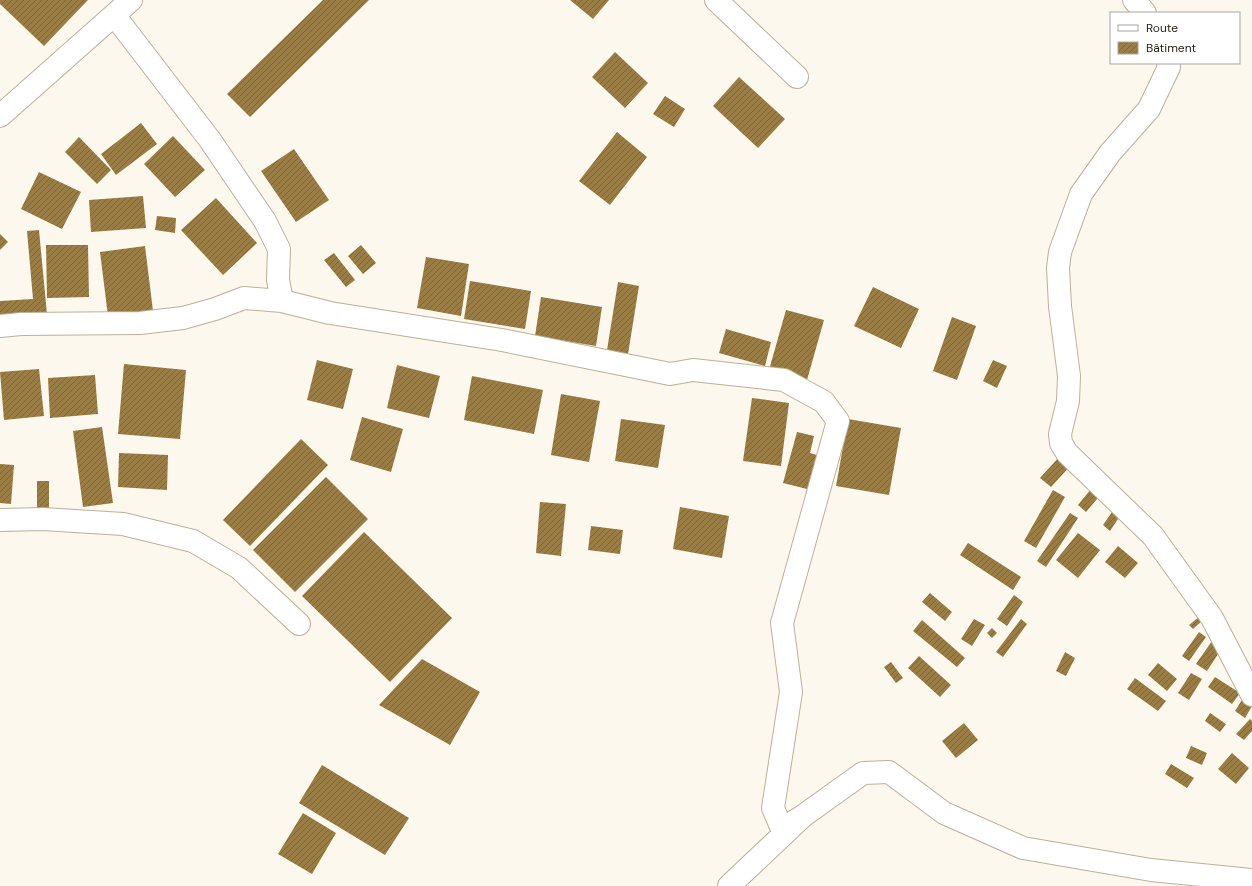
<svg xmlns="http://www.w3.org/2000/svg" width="1252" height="886" viewBox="0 0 1252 886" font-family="'DM Sans',sans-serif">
<defs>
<pattern id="building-hatch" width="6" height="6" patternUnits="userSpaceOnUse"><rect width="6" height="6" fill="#9a7d45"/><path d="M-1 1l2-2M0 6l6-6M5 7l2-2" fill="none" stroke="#7d6638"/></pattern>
</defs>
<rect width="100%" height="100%" fill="#fdf8ee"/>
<!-- building -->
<path fill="url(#building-hatch)" d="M 0,0 L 88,0 L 44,46 L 0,4 Z
M 323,0 L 369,0 L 250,117 L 227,94 Z
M 570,0 L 609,0 L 593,19 Z
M 615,52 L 648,83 L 625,108 L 592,77 Z
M 739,77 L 785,119 L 758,148 L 713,106 Z
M 665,96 L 685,109 L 674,127 L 653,114 Z
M 141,123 L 157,144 L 116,175 L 101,154 Z
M 617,132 L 647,157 L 610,205 L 579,181 Z
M 173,136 L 205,170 L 175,197 L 144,164 Z
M 79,137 L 111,170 L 97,184 L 65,152 Z
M 294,149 L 329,200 L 296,222 L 261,171 Z
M 39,172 L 81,192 L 62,229 L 21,209 Z
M 143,196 L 146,228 L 91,232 L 89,200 Z
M 216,198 L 257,243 L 223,275 L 181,230 Z
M 157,216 L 176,218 L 175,233 L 155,230 Z
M 39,230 L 48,325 L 0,329 L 0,301 L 33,299 L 27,231 Z
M 0,234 L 8,242 L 0,250 Z
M 46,245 L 88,245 L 89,297 L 47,298 Z
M 361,245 L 376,263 L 363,274 L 348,256 Z
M 145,246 L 154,319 L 109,324 L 100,252 Z
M 334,253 L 355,280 L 346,287 L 324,260 Z
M 426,257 L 469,264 L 461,316 L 417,308 Z
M 470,281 L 531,291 L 525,329 L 464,319 Z
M 618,282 L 639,286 L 628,354 L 607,350 Z
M 873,287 L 919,309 L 901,348 L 854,326 Z
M 541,297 L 602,307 L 596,346 L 535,336 Z
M 786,310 L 824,320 L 807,380 L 769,370 Z
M 952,317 L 976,326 L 957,380 L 933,371 Z
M 726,329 L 771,342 L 765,366 L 719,353 Z
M 317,360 L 353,369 L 343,409 L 307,400 Z
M 993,360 L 1007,366 L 997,388 L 983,381 Z
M 124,364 L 186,370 L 180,439 L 118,434 Z
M 397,365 L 440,376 L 429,418 L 387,408 Z
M 39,369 L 44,416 L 4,420 L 0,372 Z
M 95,375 L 98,414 L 50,418 L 48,378 Z
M 472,376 L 543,390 L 534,434 L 464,420 Z
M 561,394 L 600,401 L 589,462 L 551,455 Z
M 752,398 L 789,403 L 781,466 L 743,461 Z
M 362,417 L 403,429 L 391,472 L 350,460 Z
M 621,419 L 665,425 L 658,468 L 615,461 Z
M 848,419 L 901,428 L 889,495 L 836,486 Z
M 102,427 L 113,503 L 83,507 L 73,431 Z
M 797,432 L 814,436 L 810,453 L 820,456 L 811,490 L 783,483 Z
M 301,439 L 328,465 L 250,546 L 223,520 Z
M 119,453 L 168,455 L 167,490 L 118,487 Z
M 1061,455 L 1072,464 L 1051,487 L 1040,478 Z
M 0,464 L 14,465 L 11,504 L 0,503 Z
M 326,477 L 368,519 L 295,592 L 253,550 Z
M 1099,479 L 1108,486 L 1086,512 L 1078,505 Z
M 37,481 L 49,481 L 49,512 L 37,512 Z
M 1053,490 L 1065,497 L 1036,548 L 1024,541 Z
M 540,502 L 566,504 L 561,556 L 536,553 Z
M 1119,502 L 1126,507 L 1110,531 L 1103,525 Z
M 680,507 L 729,516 L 722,558 L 673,549 Z
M 1070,513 L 1078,518 L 1046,567 L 1037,561 Z
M 591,526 L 623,530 L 620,554 L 588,550 Z
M 364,532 L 452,618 L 390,682 L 302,596 Z
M 1078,533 L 1100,550 L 1078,578 L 1056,560 Z
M 968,543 L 1021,577 L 1013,590 L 960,555 Z
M 1118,546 L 1138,563 L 1125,578 L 1105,562 Z
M 930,593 L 952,612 L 945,621 L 922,602 Z
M 1014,595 L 1023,602 L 1007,626 L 997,619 Z
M 1199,617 L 1202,621 L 1193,629 L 1189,625 Z
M 974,619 L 985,625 L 972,646 L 961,639 Z
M 1021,619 L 1027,624 L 1003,657 L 996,652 Z
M 922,620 L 965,658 L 957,667 L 913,631 Z
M 992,628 L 997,633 L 992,638 L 987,633 Z
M 1199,632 L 1206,637 L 1189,661 L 1182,656 Z
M 1212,641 L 1222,648 L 1207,671 L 1196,664 Z
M 1065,652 L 1075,658 L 1066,676 L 1056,671 Z
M 919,656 L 951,685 L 940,697 L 908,668 Z
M 422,659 L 480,692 L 450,745 L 379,705 Z
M 891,662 L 903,678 L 896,683 L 884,667 Z
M 1158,663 L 1177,679 L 1167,691 L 1148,675 Z
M 1191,673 L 1202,679 L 1189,700 L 1178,693 Z
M 1215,677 L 1240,693 L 1232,704 L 1208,687 Z
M 1135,678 L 1166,701 L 1158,711 L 1127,689 Z
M 1250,687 L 1252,688 L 1252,706 L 1245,718 L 1235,711 Z
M 1210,713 L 1226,724 L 1220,732 L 1205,721 Z
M 1250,719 L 1252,721 L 1252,731 L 1244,740 L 1236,734 Z
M 964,723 L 978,740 L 956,758 L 942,741 Z
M 1191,746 L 1207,753 L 1202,765 L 1186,758 Z
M 1232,753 L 1249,768 L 1236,784 L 1218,769 Z
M 1171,764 L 1194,778 L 1187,788 L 1165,774 Z
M 322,765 L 409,818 L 385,855 L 299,803 Z
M 303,813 L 336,833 L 312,874 L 278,854 Z"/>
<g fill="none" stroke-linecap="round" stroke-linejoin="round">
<!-- minor casing -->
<g stroke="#bcaf98" stroke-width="24">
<path id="minor" d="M 716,0 L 797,77
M 1134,0 L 1145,13
M 114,15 L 210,140 L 265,221 L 279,249 L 278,280 L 282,301
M 1168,63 L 1169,67 L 1149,109 L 1110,153 L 1081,194 L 1060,252 L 1058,268 L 1060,306 L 1069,376 L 1068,401 L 1060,434 L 1061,443 L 1067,453 L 1153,536 L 1212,618 L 1252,695
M 0,116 L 131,0
M 0,326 L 21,324 L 140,323 L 183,318 L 215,309 L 244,298 L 282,301 L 330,313 L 502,340 L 670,374 L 693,370 L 784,380 L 824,402 L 838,421 L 782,623 L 791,692 L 773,808 L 782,829 L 803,816
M 0,520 L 43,519 L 123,524 L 193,541 L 239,568 L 299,624
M 729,886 L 803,816 L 863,773 L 889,772 L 944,813 L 1023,848 L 1151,870 L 1252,880"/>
</g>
<!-- minor -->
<use href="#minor" stroke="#fff" stroke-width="22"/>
</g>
<!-- legend -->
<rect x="1110" y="12" width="130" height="52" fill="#ffffff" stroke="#a7a5a1"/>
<rect x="1118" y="25" width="20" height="6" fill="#ffffff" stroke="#a7a5a1"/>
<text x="1146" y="32" font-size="12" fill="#221d15">Route</text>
<rect x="1118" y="42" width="20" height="12" fill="url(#building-hatch)" stroke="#a7a5a1"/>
<text x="1146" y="52" font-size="12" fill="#221d15">Bâtiment</text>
</svg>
